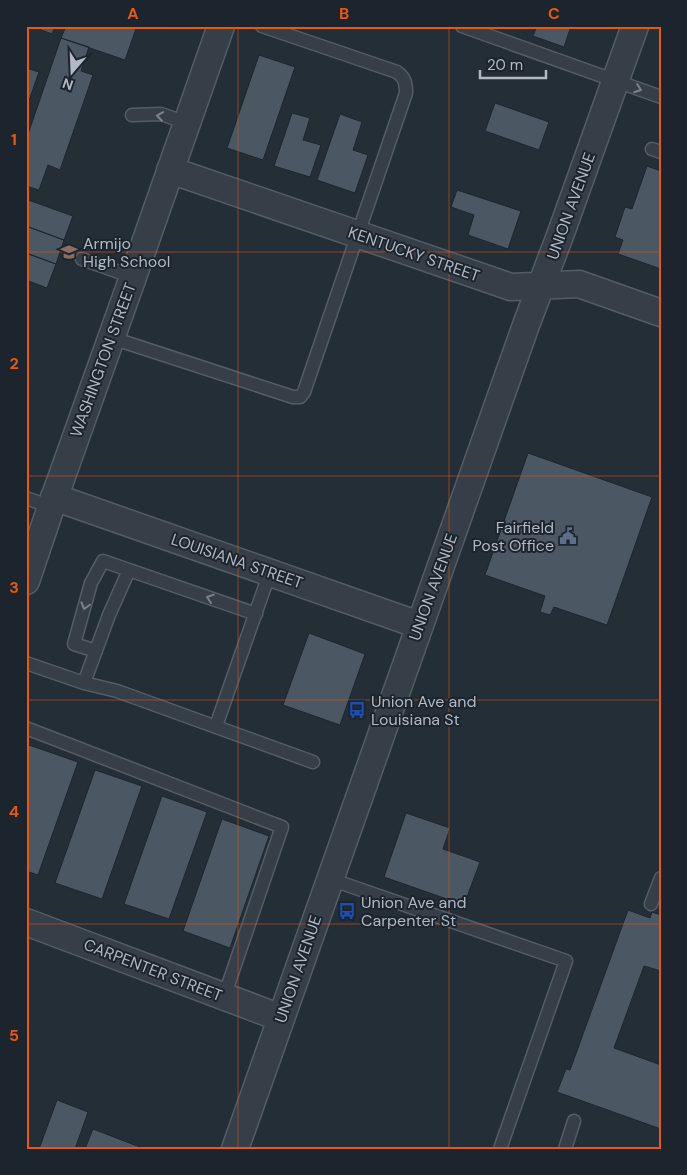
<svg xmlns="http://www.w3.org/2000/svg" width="687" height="1175" viewBox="0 0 687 1175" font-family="'DM Sans',sans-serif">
<rect width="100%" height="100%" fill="#232e37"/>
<!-- building -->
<path fill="#4b5863" stroke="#1e262f" d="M 31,26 L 55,26 L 52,34 Z
M 66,26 L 137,26 L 125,60 L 61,38 Z
M 537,26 L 571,26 L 564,47 L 533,36 Z
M 61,38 L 89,47 L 81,71 L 93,75 L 60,170 L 48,165 L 39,190 L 26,186 L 26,140 Z
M 259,55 L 295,67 L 263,160 L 227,148 Z
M 26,68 L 39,72 L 26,109 Z
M 495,103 L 549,122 L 539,150 L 485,131 Z
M 292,113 L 310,118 L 303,140 L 321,145 L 310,177 L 274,166 Z
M 340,114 L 362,122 L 353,150 L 368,155 L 355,193 L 317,180 Z
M 647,166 L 661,171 L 661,269 L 618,254 L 623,240 L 615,237 L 625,207 L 632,209 Z
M 457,190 L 521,211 L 508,249 L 468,235 L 474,215 L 451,207 Z
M 28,200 L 73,216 L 64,240 L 26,226 Z
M 26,226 L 64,240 L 56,264 L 26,253 Z
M 26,253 L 56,264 L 47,288 L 26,280 Z
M 528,453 L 652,497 L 607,625 L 554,607 L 550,615 L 540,612 L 545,596 L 485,575 Z
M 309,633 L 365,654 L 340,725 L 283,705 Z
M 29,745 L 78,762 L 38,875 L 26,871 L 26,753 Z
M 95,770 L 142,786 L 102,899 L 55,883 Z
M 162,796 L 207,812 L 169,919 L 124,904 Z
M 406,813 L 450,828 L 443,849 L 480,862 L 464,905 L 384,877 Z
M 222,819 L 269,836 L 230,948 L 183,931 Z
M 628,910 L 650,918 L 652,912 L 661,915 L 661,971 L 644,966 L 614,1048 L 661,1065 L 661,1129 L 557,1092 L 566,1069 L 570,1070 Z
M 57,1100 L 88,1112 L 75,1149 L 39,1149 Z
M 93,1129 L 145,1149 L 85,1149 Z"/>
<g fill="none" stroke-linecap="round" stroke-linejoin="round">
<!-- service casing -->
<g stroke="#545d66" stroke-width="15">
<path id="service" d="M 462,26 L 661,97
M 132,115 L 161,114 L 187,123
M 652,149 L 661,152
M 82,259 L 133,277
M 112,338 L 293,397 L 300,397 L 304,392 L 406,93 C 406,83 405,78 397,72 L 262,26
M 26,498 L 51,507
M 96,651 L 74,644 L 91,583 L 103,561 L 256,614
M 26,663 L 84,683 L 117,691 L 313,762
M 84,683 L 109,615 L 129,570
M 216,726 L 270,572
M 26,728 L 282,827 L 224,997
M 330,879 L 566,961 L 500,1149
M 651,904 L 661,878
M 565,1149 L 574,1121"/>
</g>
<!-- minor casing -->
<g stroke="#545d66" stroke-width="29">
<path id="minor" d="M 170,170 L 511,287 L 579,284 L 661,313
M 54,497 L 419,625
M 26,581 L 51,507 L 133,277 L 221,26
M 26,922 L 281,1018
M 235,1149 L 526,325 L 561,233 L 635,26"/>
</g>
<!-- service -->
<use href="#service" stroke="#363f48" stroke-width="12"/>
<!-- minor -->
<use href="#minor" stroke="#363f48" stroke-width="26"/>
</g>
<!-- one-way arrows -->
<defs><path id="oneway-chevron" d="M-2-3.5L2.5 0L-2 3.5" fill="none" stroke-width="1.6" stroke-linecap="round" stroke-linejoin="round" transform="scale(1.25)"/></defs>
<g stroke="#7a838c">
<use href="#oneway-chevron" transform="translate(638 89) rotate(20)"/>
<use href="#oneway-chevron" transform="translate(160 116) rotate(-172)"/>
<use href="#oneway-chevron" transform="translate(210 598) rotate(-161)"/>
<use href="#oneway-chevron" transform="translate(85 606) rotate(106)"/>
</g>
<!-- grid -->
<path fill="none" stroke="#e8590c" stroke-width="1" stroke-opacity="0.55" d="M 238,26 L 238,1149M 449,26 L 449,1149M 26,252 L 661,252M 26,476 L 661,476M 26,700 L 661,700M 26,924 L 661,924"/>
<!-- icons -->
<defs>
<g id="school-bare" transform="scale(1.35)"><path d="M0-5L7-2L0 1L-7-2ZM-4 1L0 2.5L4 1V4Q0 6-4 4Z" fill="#8d6e63" stroke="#1c242d" stroke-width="2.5" paint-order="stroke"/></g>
<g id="civic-bare" transform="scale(1.35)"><path d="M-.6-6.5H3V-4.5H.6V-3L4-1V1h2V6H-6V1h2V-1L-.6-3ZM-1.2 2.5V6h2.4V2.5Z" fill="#5c6f8a" stroke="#1c242d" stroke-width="2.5" paint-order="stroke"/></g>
<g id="bus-bare" transform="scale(1.35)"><path d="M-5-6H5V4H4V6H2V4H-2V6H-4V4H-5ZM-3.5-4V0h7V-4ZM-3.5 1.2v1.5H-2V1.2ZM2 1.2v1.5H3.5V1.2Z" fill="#1a4fb4" stroke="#1c242d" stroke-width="2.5" paint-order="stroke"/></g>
</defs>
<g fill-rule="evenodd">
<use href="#school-bare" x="69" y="252"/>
<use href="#civic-bare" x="568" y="536"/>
<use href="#bus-bare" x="357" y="710"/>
<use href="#bus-bare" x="347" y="911"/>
</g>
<g text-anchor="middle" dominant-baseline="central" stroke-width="4" stroke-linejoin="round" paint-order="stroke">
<!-- street labels -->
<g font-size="16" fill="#b1bac4" stroke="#1c242d">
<text transform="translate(571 206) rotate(-70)">UNION AVENUE</text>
<text transform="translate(414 254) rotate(19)">KENTUCKY STREET</text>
<text transform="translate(103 360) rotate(-70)">WASHINGTON STREET</text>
<text transform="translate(237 561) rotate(19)">LOUISIANA STREET</text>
<text transform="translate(433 587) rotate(-70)">UNION AVENUE</text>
<text transform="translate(298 969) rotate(-71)">UNION AVENUE</text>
<text transform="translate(153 970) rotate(21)">CARPENTER STREET</text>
</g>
<!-- poi labels -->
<g font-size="16" fill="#b1bac4" stroke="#1c242d" text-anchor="start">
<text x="83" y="243">Armijo<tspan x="83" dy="18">High School</tspan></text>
<text x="554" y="527" text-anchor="end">Fairfield<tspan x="554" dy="18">Post Office</tspan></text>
<text x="371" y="701">Union Ave and<tspan x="371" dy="18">Louisiana St</tspan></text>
<text x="361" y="902">Union Ave and<tspan x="361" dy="18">Carpenter St</tspan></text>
</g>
</g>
<!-- border -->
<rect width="687" height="1175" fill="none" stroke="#1c242d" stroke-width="55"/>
<!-- north arrow -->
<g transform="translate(72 72) rotate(199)" stroke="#1c242d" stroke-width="4" paint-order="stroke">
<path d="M0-4L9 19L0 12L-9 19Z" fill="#b1bac4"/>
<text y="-8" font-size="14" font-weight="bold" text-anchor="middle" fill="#b1bac4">N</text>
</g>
<!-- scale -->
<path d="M480 70v8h66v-8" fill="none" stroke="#b1bac4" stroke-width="2.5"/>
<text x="487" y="70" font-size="15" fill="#b1bac4" stroke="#1c242d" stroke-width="4" paint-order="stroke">20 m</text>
<rect x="28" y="28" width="632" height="1120" fill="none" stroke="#e8590c" stroke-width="2"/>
<g font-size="16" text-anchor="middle" font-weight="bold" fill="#e8590c">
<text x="133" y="19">A</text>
<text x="344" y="19">B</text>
<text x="554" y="19">C</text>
<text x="14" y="145">1</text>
<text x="14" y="369">2</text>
<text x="14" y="593">3</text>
<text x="14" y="817">4</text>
<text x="14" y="1041">5</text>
</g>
</svg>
